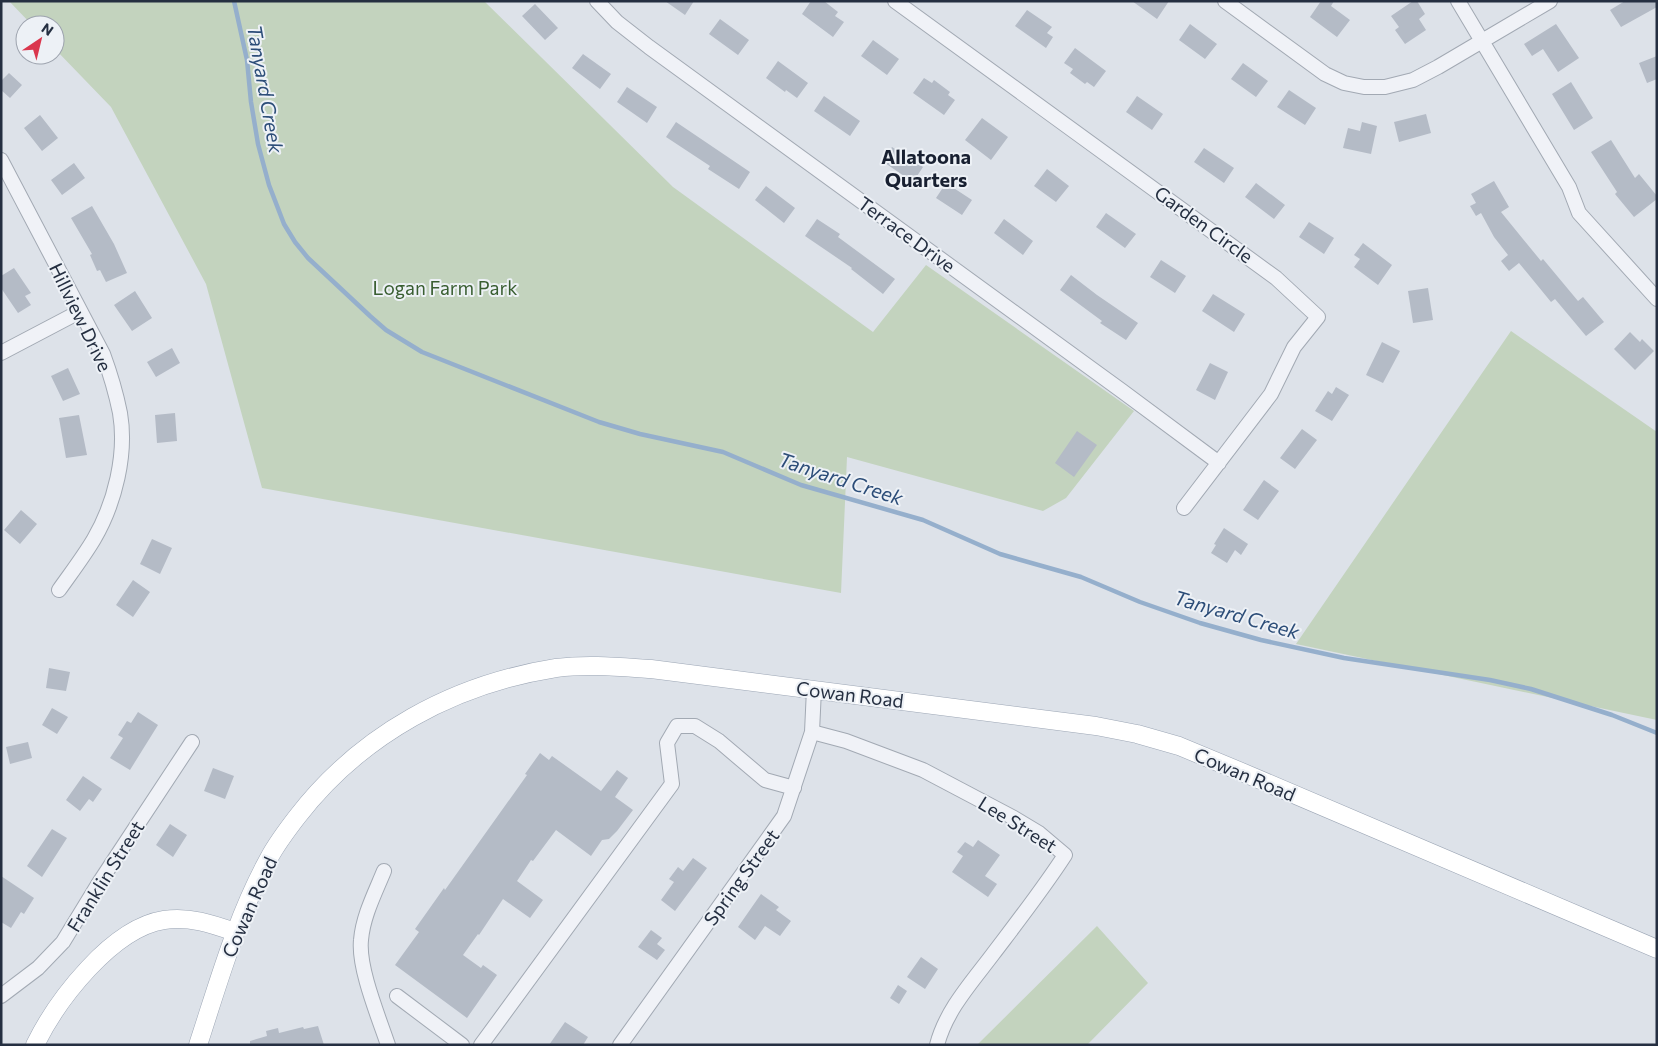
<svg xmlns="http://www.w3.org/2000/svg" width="1658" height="1046" viewBox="0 0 1658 1046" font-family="Commissioner,sans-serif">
<rect width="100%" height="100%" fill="#dde2e9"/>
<!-- green -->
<path fill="#c3d3be" d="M 9,1 L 484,1 L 673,187 L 873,332 L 926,265 L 1134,411 L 1066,498 L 1043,511 L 847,457 L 841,593 L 262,488 L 206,284 L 111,107 L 55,49 L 55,25 L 32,25 Z
M 1511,331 L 1657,432 L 1657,720 L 1296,644 Z
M 1097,926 L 1148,983 L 1087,1045 L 977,1045 Z"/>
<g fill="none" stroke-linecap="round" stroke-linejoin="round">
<!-- stream -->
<path stroke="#95afcc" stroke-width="4.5" d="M 234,1 L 247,60 L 251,102 L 258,144 L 269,185 L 284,224 L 295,242 L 308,258 L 370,316 L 386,330 L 422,352 L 599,422 L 640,434 L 723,452 L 801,485 L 923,520 L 1000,554 L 1081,577 L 1140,602 L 1200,623 L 1261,640 L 1344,658 L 1490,680 L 1531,689 L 1612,715 L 1657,733"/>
</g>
<!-- building -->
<path fill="#b4bbc6" d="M 665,1 L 694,1 L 685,15 Z
M 811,1 L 824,1 L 838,12 L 835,16 L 844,22 L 833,37 L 802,14 Z
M 1132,1 L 1169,1 L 1157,19 Z
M 1321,1 L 1334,1 L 1331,6 L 1350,20 L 1337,37 L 1310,17 Z
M 1413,1 L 1417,1 L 1425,14 L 1419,19 L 1426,30 L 1405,44 L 1395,30 L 1399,27 L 1391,16 Z
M 1625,1 L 1657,1 L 1657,7 L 1621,27 L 1610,10 Z
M 535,4 L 558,28 L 545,40 L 522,16 Z
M 1027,10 L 1052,27 L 1047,33 L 1053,37 L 1046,48 L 1015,26 Z
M 720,19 L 749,40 L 738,55 L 709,34 Z
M 1190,24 L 1217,44 L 1205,59 L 1179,40 Z
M 1556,24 L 1579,58 L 1558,72 L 1543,49 L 1532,56 L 1524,44 Z
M 873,40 L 899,59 L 887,75 L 861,56 Z
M 1075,48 L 1106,71 L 1094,87 L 1087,82 L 1085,84 L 1070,73 L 1073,69 L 1064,63 Z
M 583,54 L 611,74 L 600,89 L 572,68 Z
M 1657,56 L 1657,79 L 1647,83 L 1639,63 Z
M 778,61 L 808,83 L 797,98 L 786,90 L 785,92 L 766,78 Z
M 1243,63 L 1268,81 L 1256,97 L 1231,79 Z
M 9,73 L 22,85 L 10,98 L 1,90 L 1,81 Z
M 924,78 L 932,83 L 934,80 L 950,92 L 948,95 L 955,100 L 944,115 L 913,93 Z
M 1571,82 L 1593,118 L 1574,130 L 1552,94 Z
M 627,87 L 657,107 L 647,123 L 617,102 Z
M 1289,90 L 1316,108 L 1305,125 L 1277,107 Z
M 824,96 L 860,121 L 850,136 L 814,111 Z
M 1137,96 L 1163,114 L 1152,130 L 1126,112 Z
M 1426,114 L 1431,133 L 1399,142 L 1394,122 Z
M 40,115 L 58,138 L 42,151 L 24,128 Z
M 982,118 L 1008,137 L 991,160 L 965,140 Z
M 676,122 L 750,172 L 739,189 L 708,169 L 710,166 L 666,137 Z
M 1362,122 L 1377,126 L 1371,154 L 1343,148 L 1348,128 L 1360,131 Z
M 1611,140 L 1635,178 L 1639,174 L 1657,196 L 1657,199 L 1634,217 L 1615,194 L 1617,192 L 1591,152 Z
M 892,147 L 923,167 L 913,182 L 882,161 Z
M 1204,148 L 1234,168 L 1224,183 L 1194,162 Z
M 74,163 L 85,178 L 62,195 L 51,180 Z
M 1047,169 L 1069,186 L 1056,202 L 1034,186 Z
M 1494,181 L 1509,207 L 1501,212 L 1541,261 L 1543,259 L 1578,301 L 1583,297 L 1604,322 L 1586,336 L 1555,299 L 1551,302 L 1519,263 L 1509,271 L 1501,261 L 1508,255 L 1494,237 L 1481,213 L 1476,216 L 1470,206 L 1476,203 L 1471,194 Z
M 946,183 L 972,200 L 962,215 L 936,198 Z
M 1256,183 L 1285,205 L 1274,219 L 1245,197 Z
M 766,186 L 795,208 L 784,223 L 755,200 Z
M 92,206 L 114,244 L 127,273 L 106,282 L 100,270 L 97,271 L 90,255 L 92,254 L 71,218 Z
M 1106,213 L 1136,234 L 1125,248 L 1096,227 Z
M 817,219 L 840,234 L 838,237 L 895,279 L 883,294 L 851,269 L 852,268 L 805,236 Z
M 1004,219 L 1033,241 L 1023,255 L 994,233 Z
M 1309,222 L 1334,238 L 1324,254 L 1299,237 Z
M 1363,243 L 1392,265 L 1378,285 L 1354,267 L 1360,259 L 1354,255 Z
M 1161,260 L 1186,276 L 1175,293 L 1150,277 Z
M 14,268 L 31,293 L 25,296 L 31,305 L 18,313 L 1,288 L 1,276 Z
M 1071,275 L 1097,295 L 1138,323 L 1126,340 L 1100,323 L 1102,321 L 1060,290 Z
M 1428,288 L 1433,320 L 1413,323 L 1408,291 Z
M 135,291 L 152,318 L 132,331 L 114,305 Z
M 1213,294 L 1245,314 L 1234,332 L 1202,311 Z
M 1630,332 L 1640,342 L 1642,339 L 1654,351 L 1635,370 L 1614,349 Z
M 1382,342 L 1400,351 L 1383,383 L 1366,375 Z
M 172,348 L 180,363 L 156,377 L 147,362 Z
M 1210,363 L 1228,372 L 1215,400 L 1196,390 Z
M 68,368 L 80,394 L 63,401 L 51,376 Z
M 1336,387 L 1349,395 L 1332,421 L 1315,411 L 1328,391 L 1332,394 Z
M 175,413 L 177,441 L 157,443 L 155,415 Z
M 79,415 L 87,455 L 66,458 L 59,418 Z
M 1302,429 L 1317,440 L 1295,469 L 1280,458 Z
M 1077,431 L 1097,445 L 1074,477 L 1055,463 Z
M 1264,480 L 1279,491 L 1258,520 L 1243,510 Z
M 21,510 L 37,524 L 20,544 L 4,530 Z
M 1224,528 L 1248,544 L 1241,555 L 1235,550 L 1227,563 L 1211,553 L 1216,545 L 1214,544 Z
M 152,539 L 172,548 L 160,574 L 140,564 Z
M 133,580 L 150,592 L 133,617 L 116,605 Z
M 49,668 L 70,672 L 66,691 L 46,688 Z
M 52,708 L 68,717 L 57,734 L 42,725 Z
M 138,712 L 158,725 L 130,770 L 110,758 L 123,738 L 118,735 L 127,721 L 131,723 Z
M 28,742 L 32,758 L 10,764 L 6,747 Z
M 540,753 L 549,760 L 552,756 L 601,791 L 617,770 L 628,778 L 615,797 L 633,810 L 617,831 L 609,839 L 602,840 L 591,856 L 556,830 L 533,861 L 531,860 L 517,881 L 543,900 L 530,918 L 503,899 L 479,935 L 478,934 L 463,955 L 481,968 L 483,965 L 497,975 L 467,1018 L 395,965 L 419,932 L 415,929 L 444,888 L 445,890 L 527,775 L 525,774 Z
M 213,768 L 234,776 L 225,799 L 204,791 Z
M 83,776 L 102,789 L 93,802 L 89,799 L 80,811 L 66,800 Z
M 170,824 L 187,835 L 173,857 L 156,845 Z
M 52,829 L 67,838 L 42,877 L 27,866 Z
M 978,840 L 1000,855 L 985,876 L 997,884 L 988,897 L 952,872 L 963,856 L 957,852 L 965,842 L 973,847 Z
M 693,858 L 707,868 L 675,911 L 661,900 L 674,882 L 669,879 L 678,867 L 683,871 Z
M 1,876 L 34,898 L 24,914 L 21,912 L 11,928 L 1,922 Z
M 761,894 L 779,907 L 776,910 L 791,921 L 780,936 L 765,926 L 755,940 L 738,927 Z
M 651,930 L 662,938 L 657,944 L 665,950 L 657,960 L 638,947 Z
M 921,957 L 938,969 L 925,989 L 907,977 Z
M 898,985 L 907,991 L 899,1004 L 890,998 Z
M 565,1022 L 588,1037 L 583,1045 L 549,1045 Z
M 318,1026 L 324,1045 L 250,1045 L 250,1041 L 267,1036 L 266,1031 L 278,1028 L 279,1033 L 303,1027 L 304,1029 Z"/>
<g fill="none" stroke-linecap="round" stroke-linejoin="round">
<!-- minor casing -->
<g stroke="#a2a9b3" stroke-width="16">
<path id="minor" d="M 597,1 L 617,22 L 649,47 L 1122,391 L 1219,463
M 895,1 L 1276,278 L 1318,317 L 1294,347 L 1271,394 L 1184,508
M 1225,1 L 1325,74 L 1344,83 L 1364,87 L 1385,87 L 1413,80 L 1438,67 L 1550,1
M 1458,1 L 1569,187 L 1579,213 L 1657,299
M 1,160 L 103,354 C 110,373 116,393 120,413 C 127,454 115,503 94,539 C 84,556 71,573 59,590
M 1,353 L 79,312
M 812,732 L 846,741 L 923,770 L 1014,818 L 1039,833 L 1065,855 C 1043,889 1018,921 993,954 C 972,982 946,1010 937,1045
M 384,871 C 375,893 363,916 361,940 C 358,968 379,1018 388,1045
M 1,996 L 38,968 L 63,942 L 99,883 L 192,742
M 397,996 L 462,1045
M 481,1045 L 672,784 L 667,743 L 677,726 L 695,726 L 719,741 L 765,780 L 794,788
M 620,1045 L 784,816 L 812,732 L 814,689"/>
</g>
<!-- major casing -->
<g stroke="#9ca6b5" stroke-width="19">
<path id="major" d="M 35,1045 C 57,1000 112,928 164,920 C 189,916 212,924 235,932
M 198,1045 C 219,981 237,916 269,858 C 277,843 287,830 297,817 C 361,734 454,684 556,668 C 588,664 619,667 651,669 L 1096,726 L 1137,734 L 1179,746 L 1244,773 L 1657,949"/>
</g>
<!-- minor -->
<use href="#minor" stroke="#f0f2f7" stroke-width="14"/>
<!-- major -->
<use href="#major" stroke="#fff" stroke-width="18"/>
</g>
<g text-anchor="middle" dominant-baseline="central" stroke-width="4" stroke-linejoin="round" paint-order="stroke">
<!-- street labels -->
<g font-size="19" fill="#252f41" stroke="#edf1f6">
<text transform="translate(1204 224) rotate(36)">Garden Circle</text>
<text transform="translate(907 234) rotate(36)">Terrace Drive</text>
<text transform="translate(81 317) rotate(64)">Hillview Drive</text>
<text transform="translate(850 694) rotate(7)">Cowan Road</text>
<text transform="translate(1245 774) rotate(23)">Cowan Road</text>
<text transform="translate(1018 824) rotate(32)">Lee Street</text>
<text transform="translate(105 876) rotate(-58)">Franklin Street</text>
<text transform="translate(741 877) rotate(-54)">Spring Street</text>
<text transform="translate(249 907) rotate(-66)">Cowan Road</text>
</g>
<!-- park labels -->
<g font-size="19" fill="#395e31" stroke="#edf1f6">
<text x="445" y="287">Logan Farm Park</text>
</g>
<!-- water labels -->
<g font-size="20" font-style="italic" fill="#2c4d78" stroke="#edf1f6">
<text transform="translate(266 89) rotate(80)">Tanyard Creek</text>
<text transform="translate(841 478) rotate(18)">Tanyard Creek</text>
<text transform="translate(1237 614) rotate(16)">Tanyard Creek</text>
</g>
<!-- neighbourhood labels -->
<g font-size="20" font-weight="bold" fill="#182031" stroke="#edf1f6">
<text x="926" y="156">Allatoona<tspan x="926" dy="23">Quarters</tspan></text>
</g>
</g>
<!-- border -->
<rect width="1658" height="1046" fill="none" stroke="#252f41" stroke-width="5"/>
<!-- north arrow -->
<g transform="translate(40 40) rotate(35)"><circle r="24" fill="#edf1f6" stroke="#9da3ae"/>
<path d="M0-4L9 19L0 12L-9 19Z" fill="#da364d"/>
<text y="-8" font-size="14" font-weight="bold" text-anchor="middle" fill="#252f41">N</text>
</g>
</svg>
